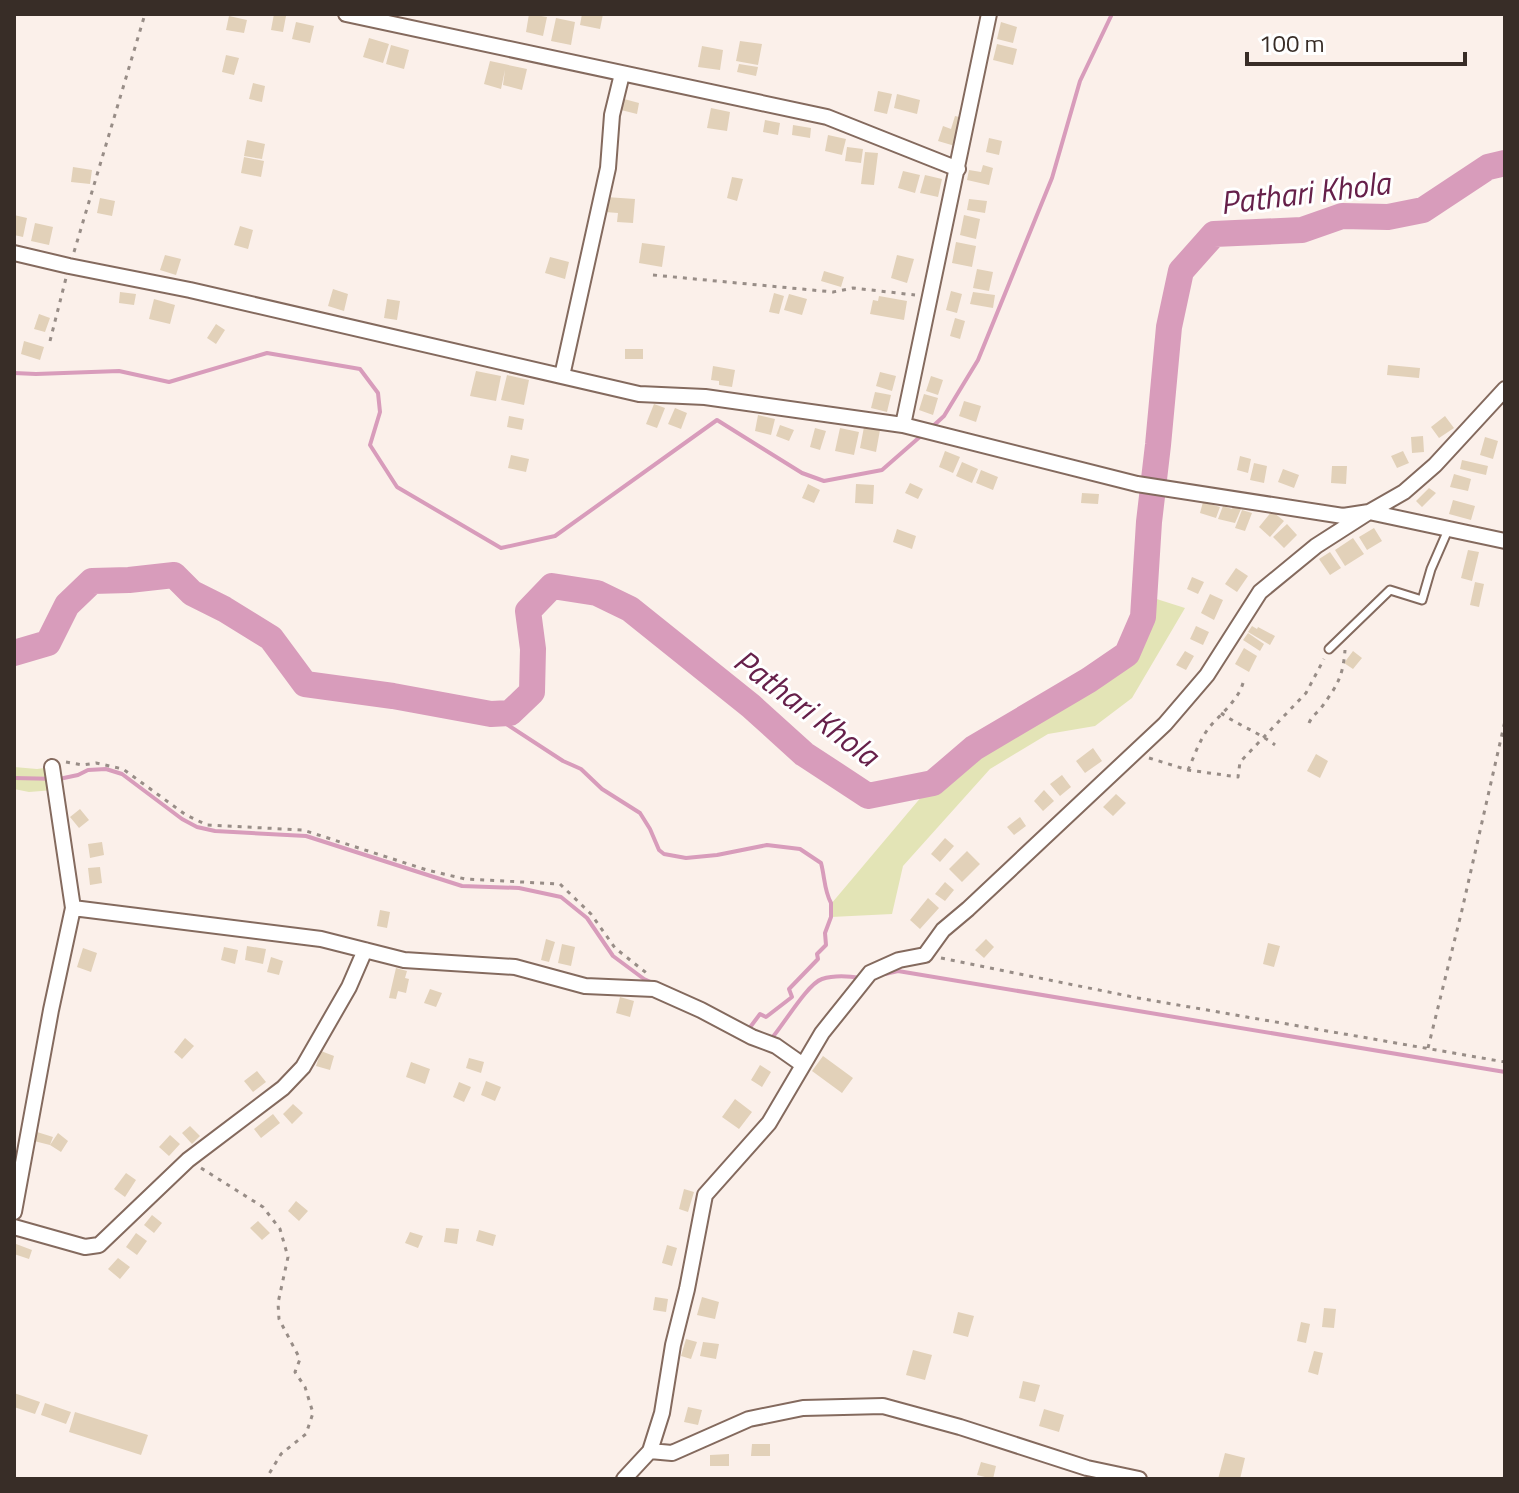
<svg xmlns="http://www.w3.org/2000/svg" width="1519" height="1493" viewBox="0 0 1519 1493" font-family="'Titillium Web',sans-serif">
<rect width="100%" height="100%" fill="#fbf0ea"/>
<!-- green -->
<path fill="#e3e4b6" d="M 1144,595 L 1185,608 L 1132,698 L 1095,726 L 1048,734 L 990,769 L 903,866 L 892,914 L 831,917 L 831,904 L 933,783 L 974,748 L 1089,680 L 1127,654 L 1143,617 Z
M 14,767 L 37,769 L 52,767 L 54,790 L 29,792 L 14,789 Z"/>
<g fill="none" stroke-linecap="round" stroke-linejoin="round">
<!-- stream -->
<path stroke="#d89cbb" stroke-width="4" d="M 14,373 L 36,374 L 119,371 L 169,382 L 267,353 L 360,369 L 378,393 L 380,412 L 370,445 L 397,487 L 501,548 L 555,536 L 717,420 L 802,473 L 824,481 L 882,470 L 922,435
M 932,427 L 944,416 L 978,360 L 1052,178 L 1080,81 L 1112,14
M 491,714 L 563,761 L 581,769 L 602,789 L 640,813 L 650,829 L 659,850 L 664,854 L 686,858 L 717,855 L 767,845 L 800,849 L 821,863 C 825,878 824,890 831,903
M 14,778 L 59,779 L 78,775 L 88,770 L 106,769 L 122,774 L 182,819 L 197,827 L 215,831 L 306,836 L 462,886 L 519,888 L 561,897 L 587,918 L 613,956 L 644,979 L 655,984
M 885,974 L 898,971 L 1505,1072
M 748,1030 L 760,1014 L 766,1017 L 792,997 L 789,989 L 818,959 L 817,954 L 826,945 L 825,933 L 831,917 L 831,904
M 771,1039 C 783,1026 807,984 822,979 C 834,975 849,976 861,978"/>
<!-- river -->
<path stroke="#d89cbb" stroke-width="26" d="M 14,653 L 48,643 L 67,605 L 92,581 L 129,580 L 174,575 L 192,593 L 224,609 L 271,638 L 305,684 L 393,696 L 491,714 L 510,713 L 532,692 L 533,649 L 528,611 L 552,586 L 597,593 L 630,609 L 751,706 L 804,754 L 868,796 L 933,783 L 974,748 L 1089,680 L 1127,654 L 1143,617 L 1149,522 L 1158,445 L 1169,327 L 1181,271 L 1214,234 L 1302,230 L 1342,216 L 1388,217 L 1423,210 L 1488,167 L 1505,163"/>
</g>
<!-- building -->
<path fill="#e2d1b9" d="M 274,14 L 286,16 L 283,32 L 271,30 Z
M 529,14 L 547,17 L 543,36 L 526,32 Z
M 582,14 L 603,14 L 600,29 L 580,25 Z
M 229,16 L 247,20 L 244,33 L 226,30 Z
M 556,18 L 575,22 L 571,45 L 551,41 Z
M 296,22 L 314,26 L 310,43 L 292,39 Z
M 1001,22 L 1017,27 L 1013,43 L 997,39 Z
M 369,38 L 389,44 L 383,63 L 363,57 Z
M 740,41 L 762,44 L 758,65 L 736,61 Z
M 997,44 L 1017,49 L 1013,65 L 993,60 Z
M 391,45 L 409,50 L 404,69 L 386,64 Z
M 702,46 L 723,50 L 720,70 L 698,67 Z
M 226,55 L 239,58 L 234,75 L 222,72 Z
M 490,61 L 527,69 L 522,90 L 503,85 L 505,70 L 501,89 L 484,84 Z
M 739,64 L 758,67 L 756,76 L 737,72 Z
M 253,83 L 265,86 L 262,102 L 249,99 Z
M 878,91 L 892,94 L 887,114 L 874,111 Z
M 897,94 L 920,100 L 917,114 L 894,108 Z
M 624,99 L 639,103 L 637,114 L 621,110 Z
M 711,108 L 730,112 L 727,131 L 707,128 Z
M 955,116 L 963,118 L 955,146 L 938,141 L 943,126 L 951,129 Z
M 765,120 L 780,123 L 778,135 L 763,132 Z
M 793,125 L 811,128 L 810,138 L 792,135 Z
M 828,135 L 846,139 L 842,155 L 825,151 Z
M 989,138 L 1002,141 L 999,155 L 986,152 Z
M 247,140 L 265,144 L 262,159 L 244,156 Z
M 847,147 L 863,149 L 861,163 L 845,161 Z
M 865,152 L 878,153 L 874,185 L 861,184 Z
M 244,157 L 264,161 L 261,177 L 241,173 Z
M 983,165 L 993,168 L 989,185 L 967,180 L 969,170 L 981,172 Z
M 73,167 L 92,170 L 90,184 L 71,182 Z
M 903,171 L 920,175 L 915,193 L 898,188 Z
M 925,175 L 942,179 L 938,197 L 920,193 Z
M 732,177 L 743,179 L 737,201 L 727,198 Z
M 606,197 L 635,199 L 633,223 L 617,222 L 618,213 L 605,212 Z
M 100,198 L 115,201 L 112,216 L 97,213 Z
M 969,199 L 987,201 L 985,213 L 967,210 Z
M 14,215 L 27,218 L 23,237 L 14,235 Z
M 964,215 L 980,219 L 976,239 L 960,235 Z
M 35,223 L 53,227 L 49,245 L 31,241 Z
M 240,226 L 253,230 L 248,249 L 234,245 Z
M 956,242 L 976,246 L 972,267 L 952,263 Z
M 642,243 L 665,246 L 662,267 L 639,263 Z
M 165,255 L 181,259 L 176,275 L 160,270 Z
M 897,255 L 914,259 L 907,283 L 891,278 Z
M 550,257 L 569,262 L 565,279 L 545,273 Z
M 977,269 L 993,272 L 989,291 L 973,288 Z
M 824,271 L 844,277 L 841,287 L 821,281 Z
M 333,289 L 348,294 L 344,311 L 328,306 Z
M 951,291 L 962,294 L 957,313 L 946,310 Z
M 120,292 L 136,294 L 134,305 L 119,303 Z
M 973,292 L 995,295 L 993,308 L 970,304 Z
M 774,293 L 784,296 L 779,314 L 769,312 Z
M 789,294 L 807,299 L 802,315 L 784,310 Z
M 879,296 L 907,301 L 904,320 L 870,314 L 873,300 L 878,301 Z
M 154,299 L 175,305 L 170,324 L 149,319 Z
M 387,299 L 400,301 L 397,320 L 384,318 Z
M 39,314 L 50,318 L 45,332 L 34,329 Z
M 955,318 L 965,321 L 960,339 L 950,336 Z
M 216,324 L 225,330 L 216,344 L 207,338 Z
M 24,341 L 44,347 L 40,360 L 21,354 Z
M 625,349 L 643,349 L 643,359 L 625,359 Z
M 1388,365 L 1420,368 L 1419,378 L 1387,375 Z
M 713,366 L 735,370 L 732,387 L 719,385 L 719,381 L 711,380 Z
M 476,371 L 501,376 L 496,401 L 470,396 Z
M 880,372 L 896,376 L 892,391 L 876,386 Z
M 507,375 L 529,380 L 524,405 L 501,400 Z
M 931,376 L 943,380 L 938,395 L 926,391 Z
M 875,392 L 891,395 L 887,412 L 871,408 Z
M 924,394 L 938,398 L 933,415 L 919,410 Z
M 964,401 L 981,406 L 976,422 L 959,416 Z
M 654,404 L 665,408 L 657,428 L 646,424 Z
M 675,408 L 687,413 L 681,429 L 668,424 Z
M 758,415 L 775,419 L 771,435 L 755,431 Z
M 509,416 L 524,419 L 522,430 L 507,427 Z
M 1445,416 L 1454,428 L 1439,438 L 1431,427 Z
M 780,425 L 794,430 L 789,441 L 776,436 Z
M 864,427 L 880,430 L 876,452 L 860,448 Z
M 815,428 L 826,431 L 820,450 L 810,447 Z
M 840,428 L 859,432 L 854,455 L 835,451 Z
M 1423,436 L 1424,452 L 1412,453 L 1411,437 Z
M 1485,437 L 1498,441 L 1493,459 L 1480,455 Z
M 945,451 L 960,457 L 953,473 L 939,467 Z
M 1403,451 L 1409,463 L 1397,468 L 1391,456 Z
M 511,455 L 529,459 L 526,472 L 508,468 Z
M 1240,456 L 1251,459 L 1248,473 L 1237,470 Z
M 1462,460 L 1488,466 L 1486,475 L 1460,469 Z
M 962,462 L 978,469 L 972,483 L 956,476 Z
M 1254,463 L 1267,466 L 1264,483 L 1250,480 Z
M 1332,466 L 1347,466 L 1346,484 L 1331,483 Z
M 1283,469 L 1299,475 L 1294,488 L 1278,482 Z
M 981,470 L 998,477 L 993,490 L 976,483 Z
M 1454,474 L 1471,479 L 1468,491 L 1450,487 Z
M 910,483 L 923,489 L 918,499 L 905,493 Z
M 808,484 L 820,490 L 814,503 L 802,498 Z
M 856,484 L 874,485 L 873,504 L 855,503 Z
M 1429,488 L 1436,493 L 1422,507 L 1416,501 Z
M 1082,493 L 1099,494 L 1098,504 L 1081,503 Z
M 1453,500 L 1475,506 L 1471,520 L 1449,514 Z
M 1203,502 L 1220,507 L 1216,518 L 1200,513 Z
M 1223,506 L 1232,509 L 1233,506 L 1241,509 L 1235,523 L 1218,519 Z
M 1242,510 L 1252,513 L 1245,531 L 1235,528 Z
M 1272,511 L 1284,521 L 1270,537 L 1259,527 Z
M 1287,524 L 1297,535 L 1284,548 L 1273,537 Z
M 1374,528 L 1382,541 L 1367,550 L 1359,537 Z
M 897,529 L 916,536 L 912,549 L 893,542 Z
M 1353,538 L 1364,554 L 1345,566 L 1335,550 Z
M 1468,550 L 1479,552 L 1472,581 L 1461,578 Z
M 1330,552 L 1341,568 L 1330,575 L 1319,559 Z
M 1236,568 L 1248,576 L 1237,592 L 1225,584 Z
M 1192,577 L 1204,582 L 1198,594 L 1187,589 Z
M 1475,582 L 1484,584 L 1479,607 L 1470,605 Z
M 1210,594 L 1223,600 L 1214,620 L 1201,613 Z
M 1196,626 L 1209,632 L 1203,645 L 1190,639 Z
M 1252,626 L 1257,629 L 1258,627 L 1275,636 L 1270,645 L 1248,632 Z
M 1248,633 L 1264,644 L 1260,651 L 1243,640 Z
M 1244,648 L 1257,656 L 1249,672 L 1235,664 Z
M 1185,651 L 1194,656 L 1186,670 L 1176,665 Z
M 1353,651 L 1362,658 L 1353,669 L 1344,663 Z
M 1093,748 L 1102,761 L 1085,773 L 1076,761 Z
M 1316,754 L 1328,761 L 1320,778 L 1307,771 Z
M 1062,775 L 1071,787 L 1060,796 L 1050,784 Z
M 1044,790 L 1054,801 L 1043,811 L 1034,801 Z
M 1116,794 L 1126,803 L 1113,816 L 1103,807 Z
M 80,809 L 89,820 L 79,828 L 70,817 Z
M 1020,817 L 1026,826 L 1014,835 L 1007,827 Z
M 945,838 L 954,846 L 940,862 L 931,854 Z
M 102,842 L 104,855 L 90,858 L 88,844 Z
M 967,851 L 980,864 L 962,882 L 949,869 Z
M 100,867 L 102,883 L 90,885 L 88,868 Z
M 945,882 L 954,890 L 945,901 L 935,894 Z
M 928,898 L 939,908 L 920,929 L 910,920 Z
M 380,910 L 390,912 L 387,928 L 377,926 Z
M 546,939 L 555,942 L 549,962 L 541,960 Z
M 986,939 L 994,947 L 984,958 L 975,950 Z
M 1268,943 L 1280,946 L 1274,967 L 1263,964 Z
M 562,944 L 575,947 L 571,966 L 558,963 Z
M 247,946 L 266,949 L 263,964 L 245,960 Z
M 224,947 L 238,950 L 235,964 L 221,960 Z
M 83,948 L 97,953 L 91,972 L 77,967 Z
M 271,957 L 283,961 L 279,975 L 267,972 Z
M 396,968 L 407,971 L 405,978 L 409,979 L 406,993 L 398,991 L 396,999 L 389,998 Z
M 430,989 L 442,993 L 436,1007 L 424,1003 Z
M 620,997 L 634,1001 L 630,1017 L 616,1013 Z
M 185,1038 L 194,1046 L 182,1059 L 174,1052 Z
M 321,1051 L 334,1056 L 330,1070 L 316,1066 Z
M 823,1056 L 853,1078 L 842,1093 L 812,1071 Z
M 469,1058 L 484,1062 L 481,1073 L 466,1068 Z
M 411,1062 L 430,1069 L 425,1084 L 406,1077 Z
M 760,1065 L 771,1072 L 762,1087 L 751,1080 Z
M 257,1071 L 266,1082 L 253,1092 L 244,1081 Z
M 486,1081 L 501,1087 L 495,1101 L 481,1095 Z
M 459,1082 L 471,1087 L 464,1102 L 453,1097 Z
M 735,1099 L 752,1112 L 739,1129 L 722,1117 Z
M 293,1104 L 303,1113 L 292,1124 L 283,1114 Z
M 273,1114 L 280,1123 L 261,1138 L 254,1129 Z
M 190,1126 L 200,1136 L 192,1144 L 182,1133 Z
M 37,1132 L 53,1137 L 50,1145 L 58,1133 L 68,1141 L 61,1152 L 50,1145 L 34,1141 Z
M 170,1135 L 180,1144 L 169,1156 L 159,1147 Z
M 126,1173 L 136,1180 L 125,1197 L 114,1189 Z
M 684,1189 L 694,1192 L 688,1212 L 679,1209 Z
M 296,1201 L 308,1211 L 299,1221 L 288,1211 Z
M 152,1215 L 162,1223 L 154,1233 L 144,1225 Z
M 258,1221 L 270,1233 L 262,1240 L 250,1228 Z
M 446,1228 L 459,1229 L 457,1244 L 444,1242 Z
M 479,1230 L 496,1235 L 493,1246 L 476,1241 Z
M 410,1232 L 423,1236 L 418,1248 L 405,1243 Z
M 136,1233 L 147,1241 L 137,1255 L 126,1247 Z
M 16,1244 L 32,1250 L 29,1259 L 14,1254 Z
M 667,1245 L 677,1248 L 672,1266 L 662,1263 Z
M 118,1258 L 130,1267 L 120,1279 L 108,1269 Z
M 655,1297 L 668,1299 L 666,1312 L 653,1310 Z
M 702,1297 L 719,1302 L 715,1319 L 697,1315 Z
M 1324,1308 L 1336,1309 L 1334,1328 L 1322,1327 Z
M 958,1312 L 974,1316 L 968,1337 L 953,1333 Z
M 1301,1322 L 1310,1324 L 1306,1343 L 1297,1341 Z
M 686,1339 L 697,1342 L 691,1359 L 681,1356 Z
M 703,1342 L 719,1344 L 716,1359 L 700,1356 Z
M 913,1350 L 932,1355 L 925,1380 L 906,1375 Z
M 1314,1351 L 1323,1353 L 1318,1375 L 1308,1372 Z
M 1023,1381 L 1040,1385 L 1035,1402 L 1019,1398 Z
M 14,1393 L 40,1402 L 35,1414 L 14,1407 Z
M 45,1403 L 71,1412 L 66,1424 L 41,1415 Z
M 688,1407 L 702,1410 L 698,1425 L 684,1422 Z
M 1044,1409 L 1064,1415 L 1059,1432 L 1039,1426 Z
M 75,1412 L 148,1435 L 141,1455 L 69,1432 Z
M 752,1444 L 770,1444 L 770,1456 L 751,1456 Z
M 1225,1453 L 1245,1458 L 1240,1479 L 1218,1479 Z
M 729,1454 L 729,1466 L 710,1466 L 710,1455 Z
M 981,1462 L 996,1466 L 993,1479 L 977,1475 Z"/>
<g fill="none" stroke-linecap="round" stroke-linejoin="round">
<!-- service casing -->
<g stroke="#846a5e" stroke-width="11">
<path id="service" d="M 1329,649 L 1390,590 L 1422,600 L 1431,569 L 1448,530"/>
</g>
<!-- minor casing -->
<g stroke="#846a5e" stroke-width="18">
<path id="minor" d="M 346,14 L 827,117 L 958,169
M 14,253 L 69,266 L 190,290 L 639,394 L 705,397 L 903,425 L 1137,484 L 1343,516 L 1369,512 L 1404,492 L 1435,465 L 1505,389
M 562,376 L 608,168 L 612,115 L 622,74
M 903,425 L 989,14
M 52,767 L 73,908
M 14,1212 L 51,1010 L 73,908 L 321,939 L 404,960 L 515,967 L 585,986 L 654,989 L 701,1010 L 752,1037 L 776,1046 L 803,1065
M 14,1227 L 85,1247 L 99,1245 L 188,1160 L 283,1088 L 303,1067 L 349,987 L 365,950
M 650,1451 L 672,1453 L 749,1419 L 803,1408 L 883,1406 L 960,1427 L 1087,1468 L 1139,1479
M 624,1479 L 650,1451 L 662,1413 L 673,1345 L 687,1289 L 705,1195 L 769,1123 L 822,1033 L 870,973 L 899,960 L 925,955 L 943,930 L 968,909 L 1165,724 L 1207,675 L 1260,592 L 1316,546 L 1369,512 L 1505,541"/>
</g>
<!-- path -->
<path stroke="#988d87" stroke-width="3" stroke-dasharray="4 6" stroke-linecap="butt" d="M 74,252 L 145,14
M 653,275 L 833,292 L 853,288 L 915,295
M 50,341 L 66,278
M 1221,713 C 1238,725 1258,732 1275,745
M 1309,723 C 1312,716 1316,714 1321,708 C 1337,686 1343,677 1345,650
M 1149,758 L 1188,770 L 1238,777 L 1240,762 L 1306,693 L 1324,659
M 66,762 L 83,765 L 96,763 L 123,769 L 186,815 L 207,825 L 303,830 L 427,870 L 465,879 L 560,884 L 591,914 L 615,948 L 649,975
M 1188,770 C 1194,757 1199,741 1208,729 C 1219,715 1238,701 1243,683
M 941,958 L 1138,998 L 1505,1062
M 1428,1048 L 1462,910 L 1505,721
M 201,1168 L 263,1207 L 280,1229 L 288,1257 L 278,1303 L 279,1319 L 300,1359 L 295,1372 L 305,1387 L 313,1413 L 306,1434 L 281,1454 L 266,1479
M 1504,1479 L 1505,1473"/>
<!-- service -->
<use href="#service" stroke="#fff" stroke-width="7"/>
<!-- minor -->
<use href="#minor" stroke="#fff" stroke-width="14"/>
</g>
<g text-anchor="middle" dominant-baseline="central" stroke-width="6" stroke-linejoin="round" paint-order="stroke">
<!-- water labels -->
<g font-size="32" font-style="italic" fill="#66204a" stroke="#fff">
<text transform="translate(1305 192) rotate(-7)">Pathari Khola</text>
<text transform="translate(807 707) rotate(37)">Pathari Khola</text>
</g>
</g>
<!-- border -->
<rect width="1519" height="1493" fill="none" stroke="#382d27" stroke-width="32"/>
<!-- scale -->
<path d="M1247 52v12h218v-12" fill="none" stroke="#382d27" stroke-width="4"/>
<text x="1259" y="52" font-size="24" fill="#382d27" stroke="#ffffff" stroke-width="6" paint-order="stroke">100 m</text>
</svg>
